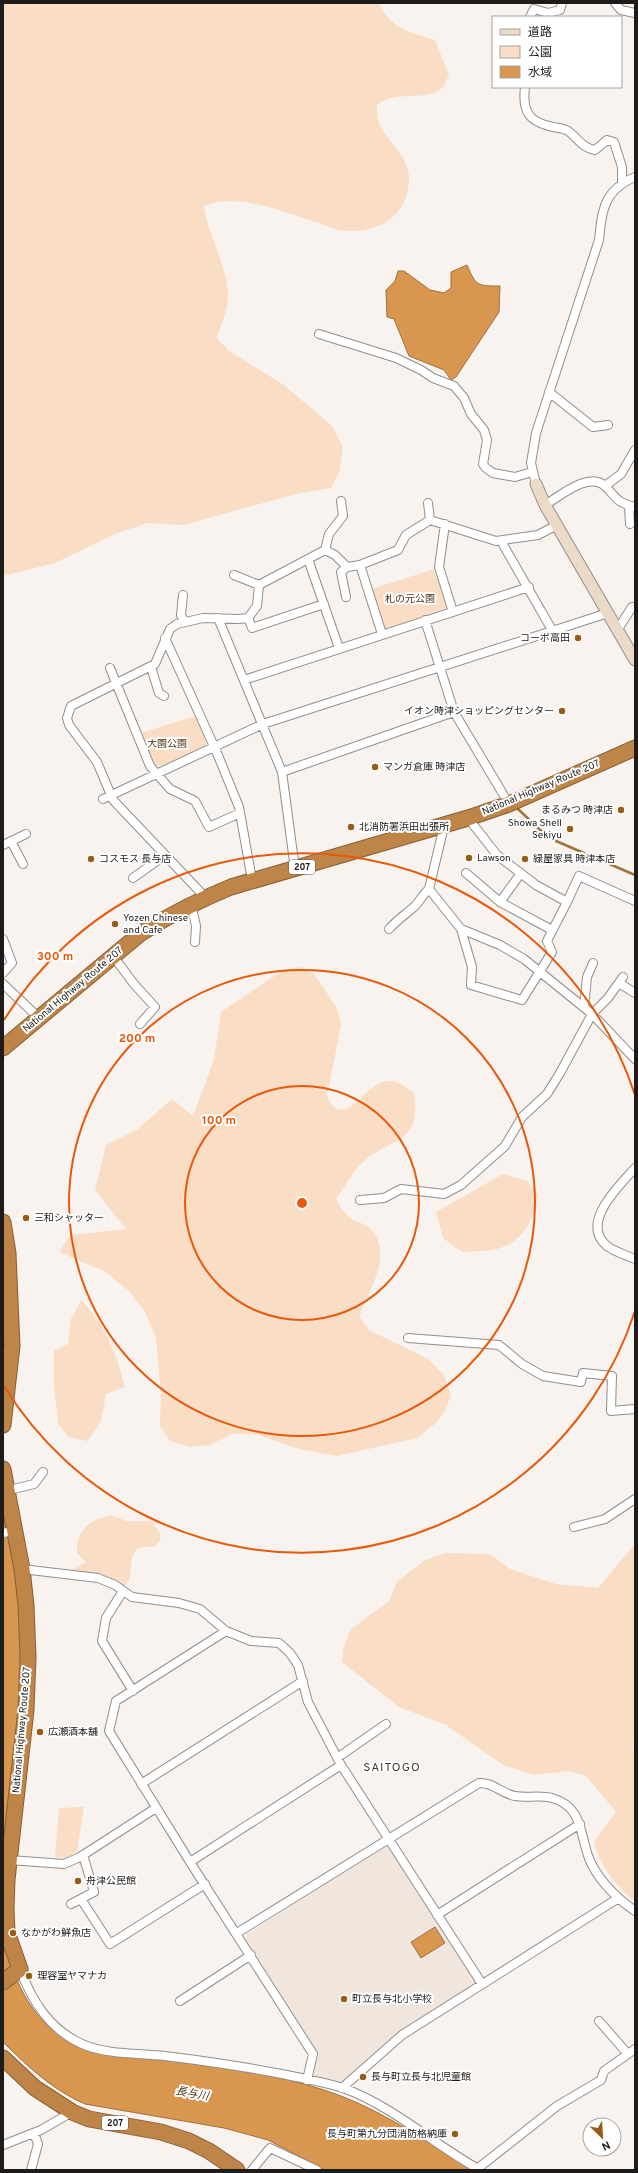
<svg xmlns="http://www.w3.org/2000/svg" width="638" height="2173" viewBox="0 0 638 2173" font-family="Overpass,'Noto Sans JP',sans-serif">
<rect width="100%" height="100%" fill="#f8f3ef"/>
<!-- built -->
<path fill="#f1e6dd" d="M 384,1845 L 390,1845 L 480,1983 L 403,2032 L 345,2082 L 313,2076 L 317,2055 L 246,1943 L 246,1935 Z"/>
<!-- green -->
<path fill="#f9dec5" d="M 3,3 L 379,3 C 390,29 410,32 435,40 L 449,75 C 447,78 445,85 442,88 C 425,103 395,89 377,105 C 377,109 377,116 378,120 C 384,140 410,156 409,179 C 408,216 380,233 345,231 C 336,231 327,226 319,223 C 285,213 239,192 204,206 C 208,236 228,267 228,296 C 228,310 221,325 217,338 L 229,351 L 284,385 L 332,426 L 343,447 L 339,473 L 331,488 L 300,493 L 183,525 L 148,523 L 117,533 L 55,563 L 3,576 Z
M 434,569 L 447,608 L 385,629 L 372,589 Z
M 196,716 L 207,741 L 205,746 L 161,766 L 154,765 L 140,733 Z
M 300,967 L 314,974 L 337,1008 L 341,1025 L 327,1096 C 344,1135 367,1078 390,1081 C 400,1082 407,1088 414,1093 C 422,1144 392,1137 363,1162 C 353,1171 344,1188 336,1199 C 340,1205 345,1215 352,1219 C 359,1223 367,1224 373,1232 C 392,1255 369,1292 359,1316 L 369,1330 L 428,1359 L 444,1375 L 451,1395 L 445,1411 L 436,1423 L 417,1438 L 337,1456 L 299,1449 L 255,1434 L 232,1434 L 209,1445 L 189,1447 L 170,1441 L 160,1426 L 161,1393 L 156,1338 L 145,1312 L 128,1290 L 104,1271 L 59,1252 L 70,1235 L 126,1229 L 95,1190 L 106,1145 L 138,1129 L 172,1099 L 193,1116 L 214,1060 L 221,1012 L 282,971 Z
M 503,1174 L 527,1181 L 538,1195 C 532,1229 517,1250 480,1251 C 475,1251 468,1253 464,1252 C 457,1250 449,1242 443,1238 L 436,1212 Z
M 81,1300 C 105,1324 117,1355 125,1387 L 106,1394 L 101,1421 L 88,1441 L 68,1437 L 58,1423 L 54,1385 L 54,1351 L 68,1344 L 71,1319 Z
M 112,1515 L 126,1521 L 152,1521 L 161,1535 L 160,1540 L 154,1547 C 129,1543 132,1561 130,1577 C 129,1581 125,1585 123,1588 L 70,1571 L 86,1562 L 77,1553 C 76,1530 90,1519 112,1515 Z
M 635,1544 L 635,1734 L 633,1750 L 635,1754 L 635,1901 C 617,1888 599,1864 594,1842 L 616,1812 L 586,1776 L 569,1771 L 534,1775 L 503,1765 L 446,1725 L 399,1707 L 342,1662 L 343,1649 L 351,1629 L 389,1601 L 397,1582 L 424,1561 L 445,1553 L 490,1554 L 510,1569 L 556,1584 L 598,1588 Z
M 84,1807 L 77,1851 L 66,1858 L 55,1857 L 59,1808 Z"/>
<!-- water -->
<path fill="#d9964f" stroke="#a1713f" d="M 467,265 C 476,286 477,286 500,286 L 499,312 L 456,377 L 451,380 L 444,370 L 409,356 L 394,319 L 387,317 L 386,290 L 395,281 L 398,271 L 404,271 L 430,290 L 444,293 L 451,288 L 451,272 Z
M 3,1513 L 20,1600 L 21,1672 L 18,1725 L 3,1885 Z
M 435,1927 L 445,1943 L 421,1958 L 411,1942 Z
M 3,1937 C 15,1983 32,2026 80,2046 C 88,2050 101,2049 110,2050 C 138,2054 166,2056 194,2061 C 243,2071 294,2078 341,2096 C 388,2114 430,2144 473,2170 L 325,2170 L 268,2140 L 224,2128 L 85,2104 C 54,2091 27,2066 3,2042 Z"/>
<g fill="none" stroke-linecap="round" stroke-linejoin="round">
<!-- stream -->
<path stroke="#a1713f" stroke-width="2.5" d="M 518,809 L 539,829 L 556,841 L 635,875"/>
<!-- street casing -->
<g stroke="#928e8b" stroke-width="10">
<path id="street" d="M 615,3 L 621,10 L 635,13
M 530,17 L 534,9 L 548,13 L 560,10 L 562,3
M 525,87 C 522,112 529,122 553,127 C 557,128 564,128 568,131 C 578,138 582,148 595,150 L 607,140 L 614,142 L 622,167 L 622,183
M 319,334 L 396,358 L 421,370 L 433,378 L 454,386 L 464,398 L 471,414 L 484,430 L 487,440 L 483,464 L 486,468 L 493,473 L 515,477 L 532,472
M 549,392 L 593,427 L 608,425
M 536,484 L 531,463 L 536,433 L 599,240 C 602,210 604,190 635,177
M 605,486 L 621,474 L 635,450
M 428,503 L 430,520
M 545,505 C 560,496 590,470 606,487 C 617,498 617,503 635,507
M 629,506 L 630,524
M 445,524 L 439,567 L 453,612
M 501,541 L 552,630
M 325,550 L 329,534 L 343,516 L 341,501
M 308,559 L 339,648
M 360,565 L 382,634
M 234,575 L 259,585
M 183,595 L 181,615 L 184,621
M 346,597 L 341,572 L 347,567
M 218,618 L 282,772 L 295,869
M 248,618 L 252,628 L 324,604
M 425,620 L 454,712 L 509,804
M 618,629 L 632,607 L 635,607
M 165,638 L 217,753 L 239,807 L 252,880
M 151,667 L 159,693 L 164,696
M 110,668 L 150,766 L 170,789 L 195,801 L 209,827 L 240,813
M 244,680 L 529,587
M 282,772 L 454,712
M 103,799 L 263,724 L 608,613
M 468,818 L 497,855 L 536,885 L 567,902 L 579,876 L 635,901
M 444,826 L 429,889 L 461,929 L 500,945 L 524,959 L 592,1014 L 635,1059
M 11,841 L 23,864
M 3,845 L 26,834
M 466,873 L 500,902
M 521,873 L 500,902 L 552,930
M 133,878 L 165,855
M 205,897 L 113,800 L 97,762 L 69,725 L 67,718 L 71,706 L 155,664 L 170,629 L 177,624 L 203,618 L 239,619 L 248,618 L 257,606 L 259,585 L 325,550 L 335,555 L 347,567 L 360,565 L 398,550 L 406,535 L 430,520 L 496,541 L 538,535 L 557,525
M 191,904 L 196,926 L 195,942
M 389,929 C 397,920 406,914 415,906 C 420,901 423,894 429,889
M 461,929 L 472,967 L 471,985 L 522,1000 L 552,952 L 547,941 L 567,902
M 3,939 L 12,963 L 3,973
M 113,956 L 134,984 L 155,1007 L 140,1024
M 619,983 L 635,993
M 3,984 L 39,1018
M 584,1007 L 587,977 L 593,963
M 635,1168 C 620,1185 579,1223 607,1246 C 615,1252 626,1255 635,1259
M 360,1200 L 384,1198 L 401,1189 L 444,1194 L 461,1185 L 505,1146 L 522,1117 L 547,1094 L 560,1073 L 592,1014 L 608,998 L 623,977
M 408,1338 L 499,1345 L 522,1364 L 543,1376 L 581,1382 L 583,1373 L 612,1376 L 611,1411 L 635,1409
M 6,1491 L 34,1484 L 43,1472
M 574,1527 L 605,1519 L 635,1499
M 3,1533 L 13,1531
M 22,1569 L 98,1578 L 115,1585 L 132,1597 L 179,1603 L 200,1609 L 226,1631 L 251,1641 L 279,1643 L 290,1653 L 298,1665 L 308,1702 L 341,1765 L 482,1984
M 123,1591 L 106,1618 L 102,1641 L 133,1691
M 226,1631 L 116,1701 L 109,1731 L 190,1862 L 313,2054 L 307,2080
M 337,1758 L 386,1724
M 141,1784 L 303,1681
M 10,1860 L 64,1864 L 80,1857 L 156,1808
M 190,1862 L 341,1765
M 81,1899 L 110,1944 L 205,1884
M 71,1904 L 94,1892 L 83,1855
M 437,1915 L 580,1824
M 237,1933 L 479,1783 C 493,1782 502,1794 515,1796 C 527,1798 541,1795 552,1798 C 586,1807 579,1841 592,1865 C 602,1884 618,1899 635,1911
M 20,1969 C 32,2001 49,2029 82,2044 C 107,2055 138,2053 165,2056 C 206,2061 246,2067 287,2075 C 305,2079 325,2082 343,2088 C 393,2106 433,2144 480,2170
M 180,2001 L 251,1955
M 599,2021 L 627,2053
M 342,2088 L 402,2035 L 617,1899
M 3,2145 L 41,2130 L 72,2112
M 477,2169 L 557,2106 L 601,2080 L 604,2071 L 635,2049
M 31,2170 L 38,2144 L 34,2133
M 252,2170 L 270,2148 L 317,2170"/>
</g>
<!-- secondary casing -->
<g stroke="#928e8b" stroke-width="13">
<path id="secondary" d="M 536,484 L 545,505 L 635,660"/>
</g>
<!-- highway casing -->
<g stroke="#876038" stroke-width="17">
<path id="highway" d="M 3,1048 L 141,933 C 170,915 199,900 231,887 L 468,818 L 509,804 L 635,748
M 3,1222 L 8,1253 L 12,1346 L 3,1425
M 3,1469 L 22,1569 L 26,1605 L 28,1657 L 26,1710 L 7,1880 L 6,1909 L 7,1932 L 20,1969 L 3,1982
M 3,2058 L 35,2088 L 72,2112 L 89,2119 L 161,2132 L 189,2141 L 209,2151 L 237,2170"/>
</g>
<!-- street -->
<use href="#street" stroke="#fff" stroke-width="8"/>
<!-- secondary -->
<use href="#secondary" stroke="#ecdac8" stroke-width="11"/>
<!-- highway -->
<use href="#highway" stroke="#bf8447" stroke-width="15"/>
</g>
<!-- distance rings -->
<g fill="none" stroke="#e8590c" stroke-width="2">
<circle cx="302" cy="1203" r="117"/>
<circle cx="302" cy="1203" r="233"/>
<path d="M635 1311A350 350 0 0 1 4 1386M4 1020A350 350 0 0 1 635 1095"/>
</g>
<!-- markers -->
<g fill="#955d18" stroke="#fff" stroke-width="1.5">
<circle cx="578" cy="638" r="4"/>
<circle cx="562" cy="711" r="4"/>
<circle cx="375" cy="767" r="4"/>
<circle cx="621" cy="810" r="4"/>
<circle cx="351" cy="827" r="4"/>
<circle cx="570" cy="829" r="4"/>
<circle cx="469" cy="858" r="4"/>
<circle cx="91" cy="859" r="4"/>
<circle cx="525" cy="859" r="4"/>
<circle cx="115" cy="924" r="4"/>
<circle cx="26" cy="1218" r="4"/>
<circle cx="40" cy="1732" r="4"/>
<circle cx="78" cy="1881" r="4"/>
<circle cx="13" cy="1933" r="4"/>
<circle cx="29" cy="1976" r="4"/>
<circle cx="344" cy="1999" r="4"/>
<circle cx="363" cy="2077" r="4"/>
<circle cx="455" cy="2134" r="4"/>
</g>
<g text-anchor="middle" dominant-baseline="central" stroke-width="4" stroke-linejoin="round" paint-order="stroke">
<!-- shield labels -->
<g fill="#fff" stroke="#62605f" stroke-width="1">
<rect x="289" y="860" width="26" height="14" rx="3"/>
<rect x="102" y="2116" width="26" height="14" rx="3"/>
</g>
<g font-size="9" font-weight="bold" fill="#1e1c1b">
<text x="302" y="867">207</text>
<text x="115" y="2123">207</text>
</g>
<!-- park labels -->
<g font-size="10" fill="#4f3315" stroke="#fff">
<text x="410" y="599">札の元公園</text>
<text x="167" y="744">大園公園</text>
</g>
<!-- poi labels -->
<g font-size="10" fill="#1e1c1b" stroke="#fff" text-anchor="start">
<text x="570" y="638" text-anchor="end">コーポ高田</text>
<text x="554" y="711" text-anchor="end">イオン時津ショッピングセンター</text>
<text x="383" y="767">マンガ倉庫 時津店</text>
<text x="613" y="810" text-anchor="end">まるみつ 時津店</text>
<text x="562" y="823" text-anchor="end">Showa Shell<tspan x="562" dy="12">Sekiyu</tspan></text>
<text x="359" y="827">北消防署浜田出張所</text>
<text x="477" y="858">Lawson</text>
<text x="99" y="859">コスモス 長与店</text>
<text x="533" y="859">緑屋家具 時津本店</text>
<text x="123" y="918">Yozen Chinese<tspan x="123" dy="12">and Cafe</tspan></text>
<text x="34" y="1218">三和シャッター</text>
<text x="48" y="1732">広瀬酒本舗</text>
<text x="86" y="1881">舟津公民館</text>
<text x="21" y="1933">なかがわ鮮魚店</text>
<text x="37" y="1976">理容室ヤマナカ</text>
<text x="352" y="1999">町立長与北小学校</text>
<text x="371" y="2077">長与町立長与北児童館</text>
<text x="447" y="2134" text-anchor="end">長与町第九分団消防格納庫</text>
</g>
<!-- street labels -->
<g font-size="10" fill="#1e1c1b" stroke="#fff">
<text transform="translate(541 788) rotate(-23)">National Highway Route 207</text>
<text transform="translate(73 990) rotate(-40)">National Highway Route 207</text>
<text transform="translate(22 1730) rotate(-85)">National Highway Route 207</text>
</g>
<!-- water labels -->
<g font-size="11" font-style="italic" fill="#523618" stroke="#fff">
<text transform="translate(192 2094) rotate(10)">長与川</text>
</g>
<!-- quarter labels -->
<g font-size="12" letter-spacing="1" fill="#3f3c38" stroke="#fff">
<text x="392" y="1768">SAITOGO</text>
</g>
</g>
<circle cx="302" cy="1203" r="6" fill="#e8590c" stroke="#fff" stroke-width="2"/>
<g font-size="12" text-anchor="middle" font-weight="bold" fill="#e8590c" stroke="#fff" stroke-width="4" stroke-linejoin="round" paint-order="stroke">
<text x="55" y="960">300 m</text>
<text x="137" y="1042">200 m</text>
<text x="219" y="1124">100 m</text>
</g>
<!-- border -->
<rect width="638" height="2173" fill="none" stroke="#1e1c1b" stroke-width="8"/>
<!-- legend -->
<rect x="492" y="16" width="130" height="72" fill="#ffffff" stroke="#a5a4a4"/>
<rect x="500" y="29" width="20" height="6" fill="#ecdac8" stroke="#a5a4a4"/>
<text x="528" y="36" font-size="12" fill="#1e1c1b">道路</text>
<rect x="500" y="46" width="20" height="12" fill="#f9dec5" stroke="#a5a4a4"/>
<text x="528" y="56" font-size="12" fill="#1e1c1b">公園</text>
<rect x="500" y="66" width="20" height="12" fill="#d9964f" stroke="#a5a4a4"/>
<text x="528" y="76" font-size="12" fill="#1e1c1b">水域</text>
<!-- north arrow -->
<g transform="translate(602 2137) rotate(155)"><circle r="19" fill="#ffffff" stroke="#a5a4a4"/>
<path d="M0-3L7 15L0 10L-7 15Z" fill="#955d18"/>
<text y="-6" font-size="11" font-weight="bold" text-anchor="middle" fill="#1e1c1b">N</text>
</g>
</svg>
